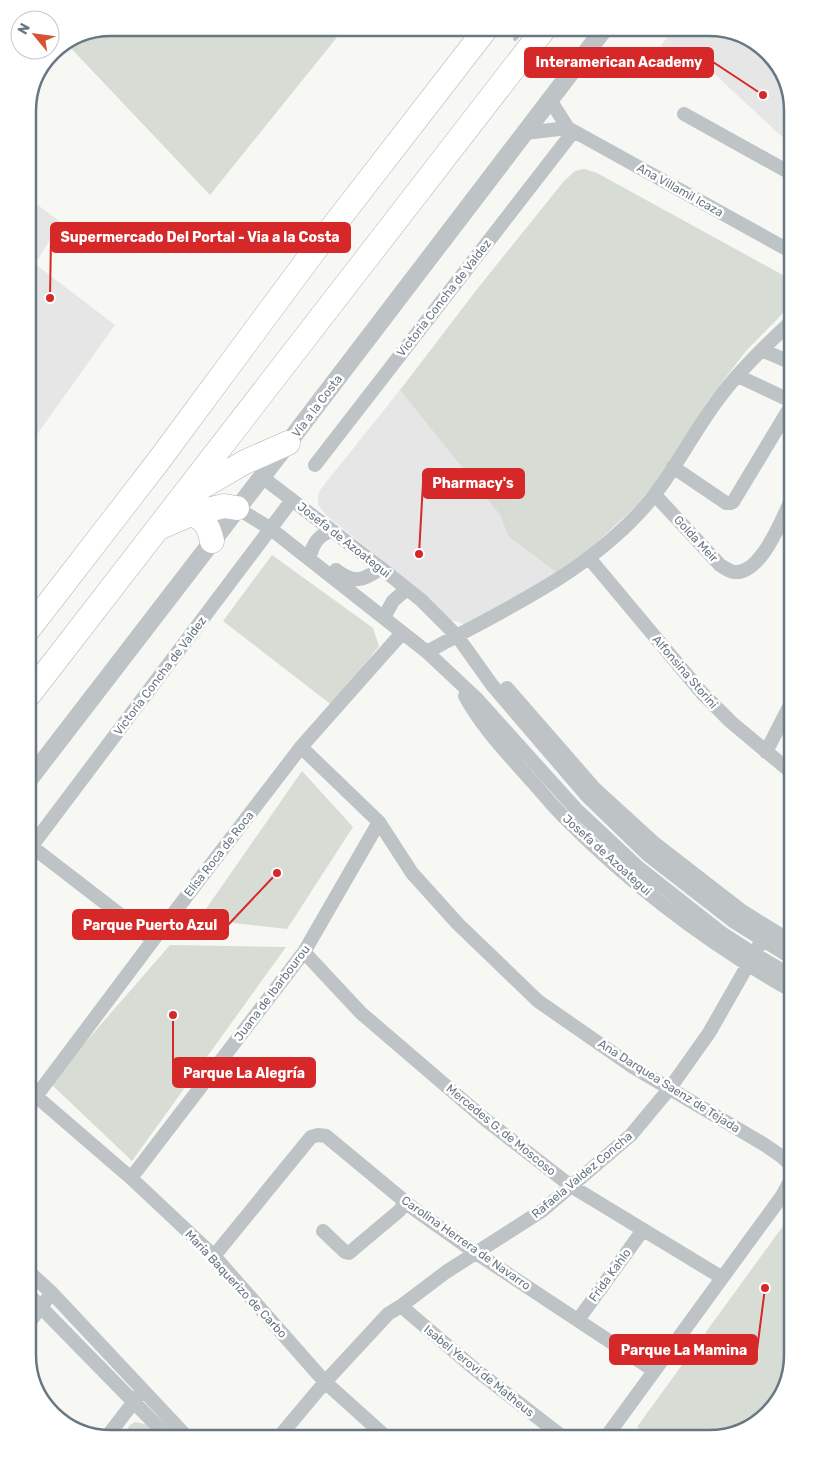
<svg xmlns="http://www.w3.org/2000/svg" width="820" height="1466" viewBox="0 0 820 1466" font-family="Rubik,sans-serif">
<rect width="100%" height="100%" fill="#f7f7f4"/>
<!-- built -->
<path fill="#e5e6e5" d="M 673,28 L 715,28 L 756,42 L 786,79 L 792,111 L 792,146 L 706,66 L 661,46 Z
M 28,198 L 61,222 L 35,264 L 115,325 L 28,447 Z
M 400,390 L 500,515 L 508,536 L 556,572 L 474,623 L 464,624 L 448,619 L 380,558 L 327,516 L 318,505 L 318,495 L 320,490 Z"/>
<!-- green -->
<path fill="#d7dcd4" d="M 342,31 L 210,195 L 66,43 L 79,34 Z
M 584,169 L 597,173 L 792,280 L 792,304 L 746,351 L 706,403 L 662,475 L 635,507 L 592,547 L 556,572 L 508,536 L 500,515 L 400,390 L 478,288 L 564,181 L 575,171 Z
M 272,555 L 373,628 L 379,646 L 333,706 L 223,621 Z
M 302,771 L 353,827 L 287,929 L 199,919 Z
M 170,945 L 286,947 L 132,1161 L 50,1083 Z
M 791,1215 L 792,1216 L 792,1360 L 778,1402 L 741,1432 L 646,1433 L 637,1427 Z
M 135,1422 L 145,1424 L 161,1438 L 121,1438 L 130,1425 Z"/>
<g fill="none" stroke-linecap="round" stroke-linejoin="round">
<!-- stream -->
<path stroke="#b7c3c6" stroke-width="4" d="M 515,39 L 522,30"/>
<!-- trunk casing -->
<g stroke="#b2b6b9" stroke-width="25">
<path id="trunk" d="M 190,494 L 245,462 L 288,443
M 191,514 L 224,506 L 237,508
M 161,527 L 191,514 C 205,519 209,527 212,541
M 28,630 L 157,463 L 311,255 L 485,30
M 28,696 L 544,29"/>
</g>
<!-- minor -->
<path stroke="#bec3c6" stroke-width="14" d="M 550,100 L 568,128 L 792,252
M 684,114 L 792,174
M 525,133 L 568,128
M 762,350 L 792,363
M 315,465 L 573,132
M 673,467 L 726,503 L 730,503 L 733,502 L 792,404 L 791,401 L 738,376
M 262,477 L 381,568 L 421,600 L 457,636 L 492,685 L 587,796 L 648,855 L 733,921 L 792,958
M 655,495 L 720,565 C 725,568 729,571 734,572 C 761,575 782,519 792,498
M 237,508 L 271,529 L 427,652 L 476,698 L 576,809 L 639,868 L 723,934 L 754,954 L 792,976
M 589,558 L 702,693 L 731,722 L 792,773
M 309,559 C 313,544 318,534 333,531
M 336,570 C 354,584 363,581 381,568
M 384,617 L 393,601 L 407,589
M 427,652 C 503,610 579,577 639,513 C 671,479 691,435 719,398 C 740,370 767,344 792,321
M 507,688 L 595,789 L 653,842 L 742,911 L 792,942
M 465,696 C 481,726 506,752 528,777 C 542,792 554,808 569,822 C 635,888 711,945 792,991
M 301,747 L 379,822 L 412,873 L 458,924 L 538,1001 L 633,1067 L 765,1145 L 781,1156 L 791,1165 L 790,1181 L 782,1196 L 609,1433
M 766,752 L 792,701
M 31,846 L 153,940
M 28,851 L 292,500
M 304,952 L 361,1013 L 487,1121 L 571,1186 L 721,1277
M 37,1097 L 131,1178 L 214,1256 L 325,1382 L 385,1436
M 28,1107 L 160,931 L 301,747 L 402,633
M 131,1178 L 304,952 L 379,822
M 323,1231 L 345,1252 L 349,1253 L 399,1211 L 406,1202
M 214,1256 L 311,1137 L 318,1135 L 326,1136 L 414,1209 L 476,1253 L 653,1370
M 28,1271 L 52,1293 L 188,1438
M 28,1294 L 169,1438
M 401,1306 L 476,1370 L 559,1434
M 578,1320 L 643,1230
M 28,1324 L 47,1299
M 279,1437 L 325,1382 L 388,1314 L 401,1306 L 446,1272 L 543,1210 L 631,1135 L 670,1088 L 709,1033 L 769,928
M 106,1438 L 139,1395"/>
<!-- tertiary -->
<path stroke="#bec3c6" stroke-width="18" d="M 28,781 L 288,443 L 604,29"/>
<!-- trunk -->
<use href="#trunk" stroke="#fff" stroke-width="24"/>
</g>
<g text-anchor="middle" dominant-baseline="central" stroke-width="5" stroke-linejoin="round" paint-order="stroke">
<!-- street labels -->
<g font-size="12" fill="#687883" stroke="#fff">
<text transform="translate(680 190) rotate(29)">Ana Villamil Icaza</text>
<text transform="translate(444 298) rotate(-52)">Victoria Concha de Valdez</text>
<text transform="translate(317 406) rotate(-53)">Vía a la Costa</text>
<text transform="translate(696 539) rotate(47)">Golda Meir</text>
<text transform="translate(344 540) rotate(38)">Josefa de Azoategui</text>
<text transform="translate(685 672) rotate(49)">Alfonsina Storini</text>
<text transform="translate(160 676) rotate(-53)">Victoria Concha de Valdez</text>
<text transform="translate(219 854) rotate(-52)">Elisa Roca de Roca</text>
<text transform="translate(607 855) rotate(42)">Josefa de Azoategui</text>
<text transform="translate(272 993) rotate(-53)">Juana de Ibarbourou</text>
<text transform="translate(669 1086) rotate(32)">Ana Darquea Saenz de Tejada</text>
<text transform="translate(501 1130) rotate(39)">Mercedes G. de Moscoso</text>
<text transform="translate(582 1175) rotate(-40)">Rafaela Valdez Concha</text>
<text transform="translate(466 1243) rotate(35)">Carolina Herrera de Navarro</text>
<text transform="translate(610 1275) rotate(-54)">Frida Kahlo</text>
<text transform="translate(236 1284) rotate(47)">María Baquerizo de Carbo</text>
<text transform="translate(479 1371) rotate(39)">Isabel Yerovi de Matheus</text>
</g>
</g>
<!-- crop -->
<path d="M0 0H820V1466H0ZM111 36H709A75 75 0 0 1 784 111V1355A75 75 0 0 1 709 1430H111A75 75 0 0 1 36 1355V111A75 75 0 0 1 111 36Z" fill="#fff" fill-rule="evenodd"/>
<path fill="none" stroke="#687883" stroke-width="2.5" d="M111 36H709A75 75 0 0 1 784 111V1355A75 75 0 0 1 709 1430H111A75 75 0 0 1 36 1355V111A75 75 0 0 1 111 36Z"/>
<!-- callouts -->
<path fill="none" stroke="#d62828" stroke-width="2" d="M763 95L713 62M50 298L51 237M419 554L423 483M277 873L228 925M173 1015L173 1073M765 1288L757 1350"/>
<g fill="#d62828" stroke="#fff" stroke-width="2">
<circle cx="763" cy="95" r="5"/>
<circle cx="50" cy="298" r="5"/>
<circle cx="419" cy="554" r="5"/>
<circle cx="277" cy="873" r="5"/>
<circle cx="173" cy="1015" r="5"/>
<circle cx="765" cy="1288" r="5"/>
</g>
<g fill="#d62828" stroke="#d62828" stroke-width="2">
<rect x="525" y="48" width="188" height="29" rx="5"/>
<rect x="51" y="223" width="299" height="29" rx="5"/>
<rect x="423" y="469" width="101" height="29" rx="5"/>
<rect x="73" y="910" width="155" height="29" rx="5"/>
<rect x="173" y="1058" width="142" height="29" rx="5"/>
<rect x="610" y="1335" width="147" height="29" rx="5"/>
</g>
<g font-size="14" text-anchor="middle" font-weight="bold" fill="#fff">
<text x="619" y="67">Interamerican Academy</text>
<text x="200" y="242">Supermercado Del Portal - Via a la Costa</text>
<text x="473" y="488">Pharmacy's</text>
<text x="150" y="930">Parque Puerto Azul</text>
<text x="244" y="1078">Parque La Alegría</text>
<text x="684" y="1355">Parque La Mamina</text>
</g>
<!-- north arrow -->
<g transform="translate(35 35) rotate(299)"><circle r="24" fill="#ffffff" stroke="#c3c9cd"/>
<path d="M0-4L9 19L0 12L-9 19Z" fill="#d75334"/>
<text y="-8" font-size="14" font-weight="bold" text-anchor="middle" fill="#687883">N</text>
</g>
</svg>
